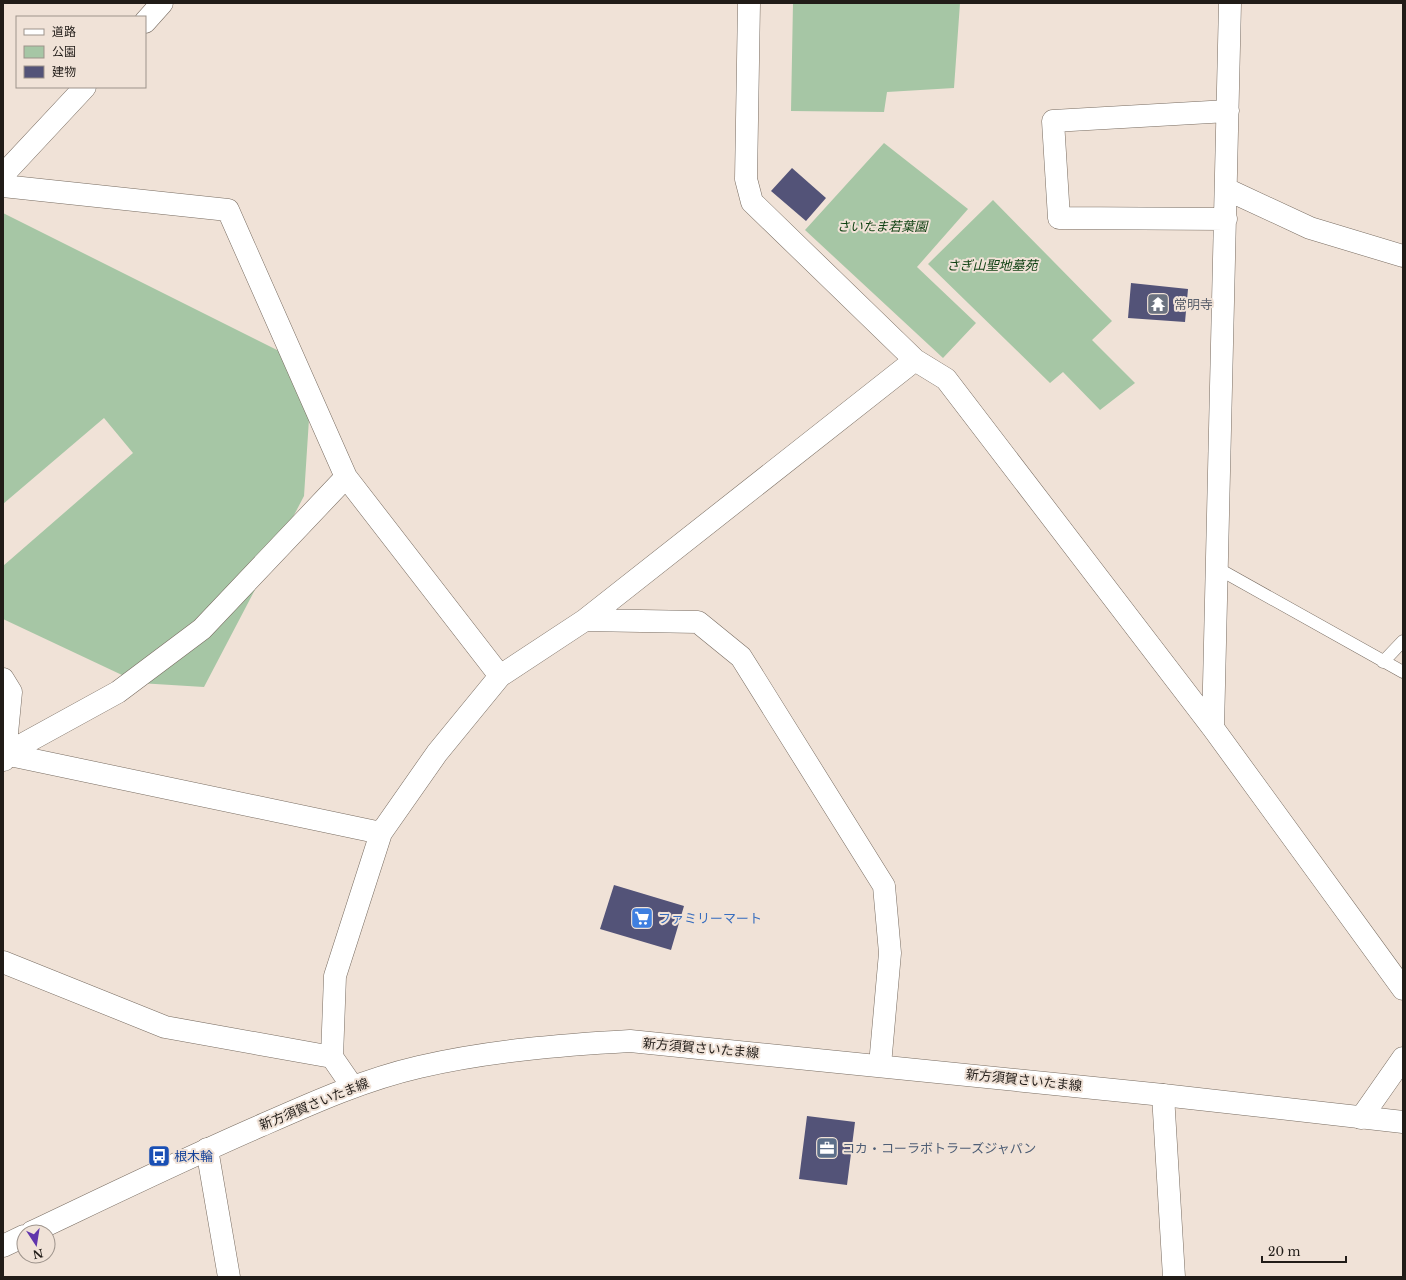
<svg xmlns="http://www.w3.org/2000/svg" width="1406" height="1280" viewBox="0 0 1406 1280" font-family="'Libre Baskerville','Noto Sans JP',serif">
<rect width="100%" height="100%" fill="#f0e2d7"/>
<!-- green -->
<path fill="#a6c6a5" d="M 793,3 L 960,3 L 954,88 L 887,92 L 884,112 L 791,111 Z
M 884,143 L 968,209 L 917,267 L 976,323 L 943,358 L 805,230 Z
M 993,200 L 1112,321 L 1092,340 L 1135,383 L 1100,410 L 1063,372 L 1050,383 L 928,264 Z
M 3,213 L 303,363 L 309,419 L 304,496 L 204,687 L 139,683 L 3,619 L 3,566 L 133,453 L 104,418 L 3,504 Z"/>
<!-- building -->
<path fill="#535378" d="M 792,168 L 826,198 L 806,221 L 771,191 Z
M 1131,283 L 1188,289 L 1185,322 L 1128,318 Z
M 614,885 L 684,906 L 671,950 L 600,929 Z
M 807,1116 L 855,1122 L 847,1185 L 799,1179 Z"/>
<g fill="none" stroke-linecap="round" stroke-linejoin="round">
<!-- service casing -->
<g stroke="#786c61" stroke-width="13">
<path id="service" d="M 1217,568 L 1403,672
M 1383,662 L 1403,641"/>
</g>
<!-- minor casing -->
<g stroke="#786c61" stroke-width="23">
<path id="minor" d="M 749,3 L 746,179 L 752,202 L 915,360 L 946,379 L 1213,728 L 1403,989
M 145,22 L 162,3
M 3,175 L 85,87
M 3,186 L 228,210 L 346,477 L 500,676
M 1226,189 L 1310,228 L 1403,256
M 1226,219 L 1059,218 L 1053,121 L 1228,111
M 585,620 L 698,622 L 741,657 L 884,886 L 890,953 L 880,1065
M 3,679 L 11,692 L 5,754 L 381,833
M 1213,728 L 1230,3
M 4,760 L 5,754 L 118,692 L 202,629 L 346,477
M 3,962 L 165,1027 L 332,1057
M 352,1086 L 332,1057 L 335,976 L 381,833 L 437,753 L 500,676 L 585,620 L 915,360
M 1163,1095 L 1174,1277
M 1361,1118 L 1403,1058
M 207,1149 L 229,1277"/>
</g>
<!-- secondary casing -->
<g stroke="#786c61" stroke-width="23">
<path id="secondary" d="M 32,1232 C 108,1196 184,1159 260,1126 C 312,1103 363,1080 419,1067 C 488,1051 559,1045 630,1041 L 1163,1095 L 1403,1122
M 3,1246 L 24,1236"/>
</g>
<!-- service -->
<use href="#service" stroke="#fff" stroke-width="12"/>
<!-- minor -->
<use href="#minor" stroke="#fff" stroke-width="22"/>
<!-- secondary -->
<use href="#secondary" stroke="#fff" stroke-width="22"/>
</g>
<!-- icons -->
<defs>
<g id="temple-square" transform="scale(1.15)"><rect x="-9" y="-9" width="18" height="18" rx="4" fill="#6b7280" stroke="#f0e2d7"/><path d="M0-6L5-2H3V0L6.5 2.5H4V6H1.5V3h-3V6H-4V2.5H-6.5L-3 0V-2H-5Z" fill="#fff"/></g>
<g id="supermarket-square" transform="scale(1.15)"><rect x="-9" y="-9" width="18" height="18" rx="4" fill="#3f7fe0" stroke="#f0e2d7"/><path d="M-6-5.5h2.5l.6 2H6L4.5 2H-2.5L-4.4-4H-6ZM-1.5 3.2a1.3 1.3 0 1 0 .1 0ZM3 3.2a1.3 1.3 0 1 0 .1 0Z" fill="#fff"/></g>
<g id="office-square" transform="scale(1.15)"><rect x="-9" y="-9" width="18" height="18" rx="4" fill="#5c6f8a" stroke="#f0e2d7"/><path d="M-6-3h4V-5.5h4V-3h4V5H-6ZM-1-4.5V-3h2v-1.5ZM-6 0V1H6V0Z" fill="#fff"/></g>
<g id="bus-square" transform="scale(1.15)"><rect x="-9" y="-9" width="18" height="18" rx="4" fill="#1a4fb4" stroke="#f0e2d7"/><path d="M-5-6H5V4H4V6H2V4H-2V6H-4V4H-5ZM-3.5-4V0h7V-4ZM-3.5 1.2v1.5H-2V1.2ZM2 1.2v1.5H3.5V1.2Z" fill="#fff"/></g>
</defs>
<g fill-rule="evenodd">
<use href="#temple-square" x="1158" y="304"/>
<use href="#supermarket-square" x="642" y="918"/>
<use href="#office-square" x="827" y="1148"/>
<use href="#bus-square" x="159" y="1156"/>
</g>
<g text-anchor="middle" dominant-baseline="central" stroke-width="4" stroke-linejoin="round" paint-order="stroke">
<!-- park labels -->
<g font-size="13" font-style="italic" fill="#0d3f10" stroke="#f0e2d7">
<text x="882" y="226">さいたま若葉園</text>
<text x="992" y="265">さぎ山聖地墓苑</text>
</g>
<!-- worship labels -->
<g font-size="13" fill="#5b616d" stroke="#f0e2d7" text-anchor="start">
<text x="1174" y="304">常明寺</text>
</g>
<!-- shop labels -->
<g font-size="13" fill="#366cbe" stroke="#f0e2d7" text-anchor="start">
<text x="658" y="918">ファミリーマート</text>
</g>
<!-- street labels -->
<g font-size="13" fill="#211c18" stroke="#f0e2d7">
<text transform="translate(701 1048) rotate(5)">新方須賀さいたま線</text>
<text transform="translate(1024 1080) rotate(6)">新方須賀さいたま線</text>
<text transform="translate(314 1104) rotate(-22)">新方須賀さいたま線</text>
</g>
<!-- service labels -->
<g font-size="13" fill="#4e5e75" stroke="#f0e2d7" text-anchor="start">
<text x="842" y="1148">コカ・コーラボトラーズジャパン</text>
</g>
<!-- transit labels -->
<g font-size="13" fill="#164399" stroke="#f0e2d7" text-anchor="start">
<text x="174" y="1156">根木輪</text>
</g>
</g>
<!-- border -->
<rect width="1406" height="1280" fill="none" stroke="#211c18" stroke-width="8"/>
<!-- legend -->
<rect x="16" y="16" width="130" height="72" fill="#f0e2d7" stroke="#9d938b"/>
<rect x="24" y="29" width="20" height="6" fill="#ffffff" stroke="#9d938b"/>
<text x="52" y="36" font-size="12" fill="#211c18">道路</text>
<rect x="24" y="46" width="20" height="12" fill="#a6c6a5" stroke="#9d938b"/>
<text x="52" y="56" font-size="12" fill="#211c18">公園</text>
<rect x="24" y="66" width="20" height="12" fill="#535378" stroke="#9d938b"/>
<text x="52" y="76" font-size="12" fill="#211c18">建物</text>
<!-- north arrow -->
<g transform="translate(36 1244) rotate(168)"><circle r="19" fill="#f0e2d7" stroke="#9d938b"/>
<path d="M0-3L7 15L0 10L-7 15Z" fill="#6035ac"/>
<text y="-6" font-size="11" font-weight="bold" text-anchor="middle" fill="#211c18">N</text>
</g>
<!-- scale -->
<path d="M1262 1256v6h84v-6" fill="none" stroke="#211c18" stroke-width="2"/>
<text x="1268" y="1256" font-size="12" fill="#211c18" stroke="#f0e2d7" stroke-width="3" paint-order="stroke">20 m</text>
</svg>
